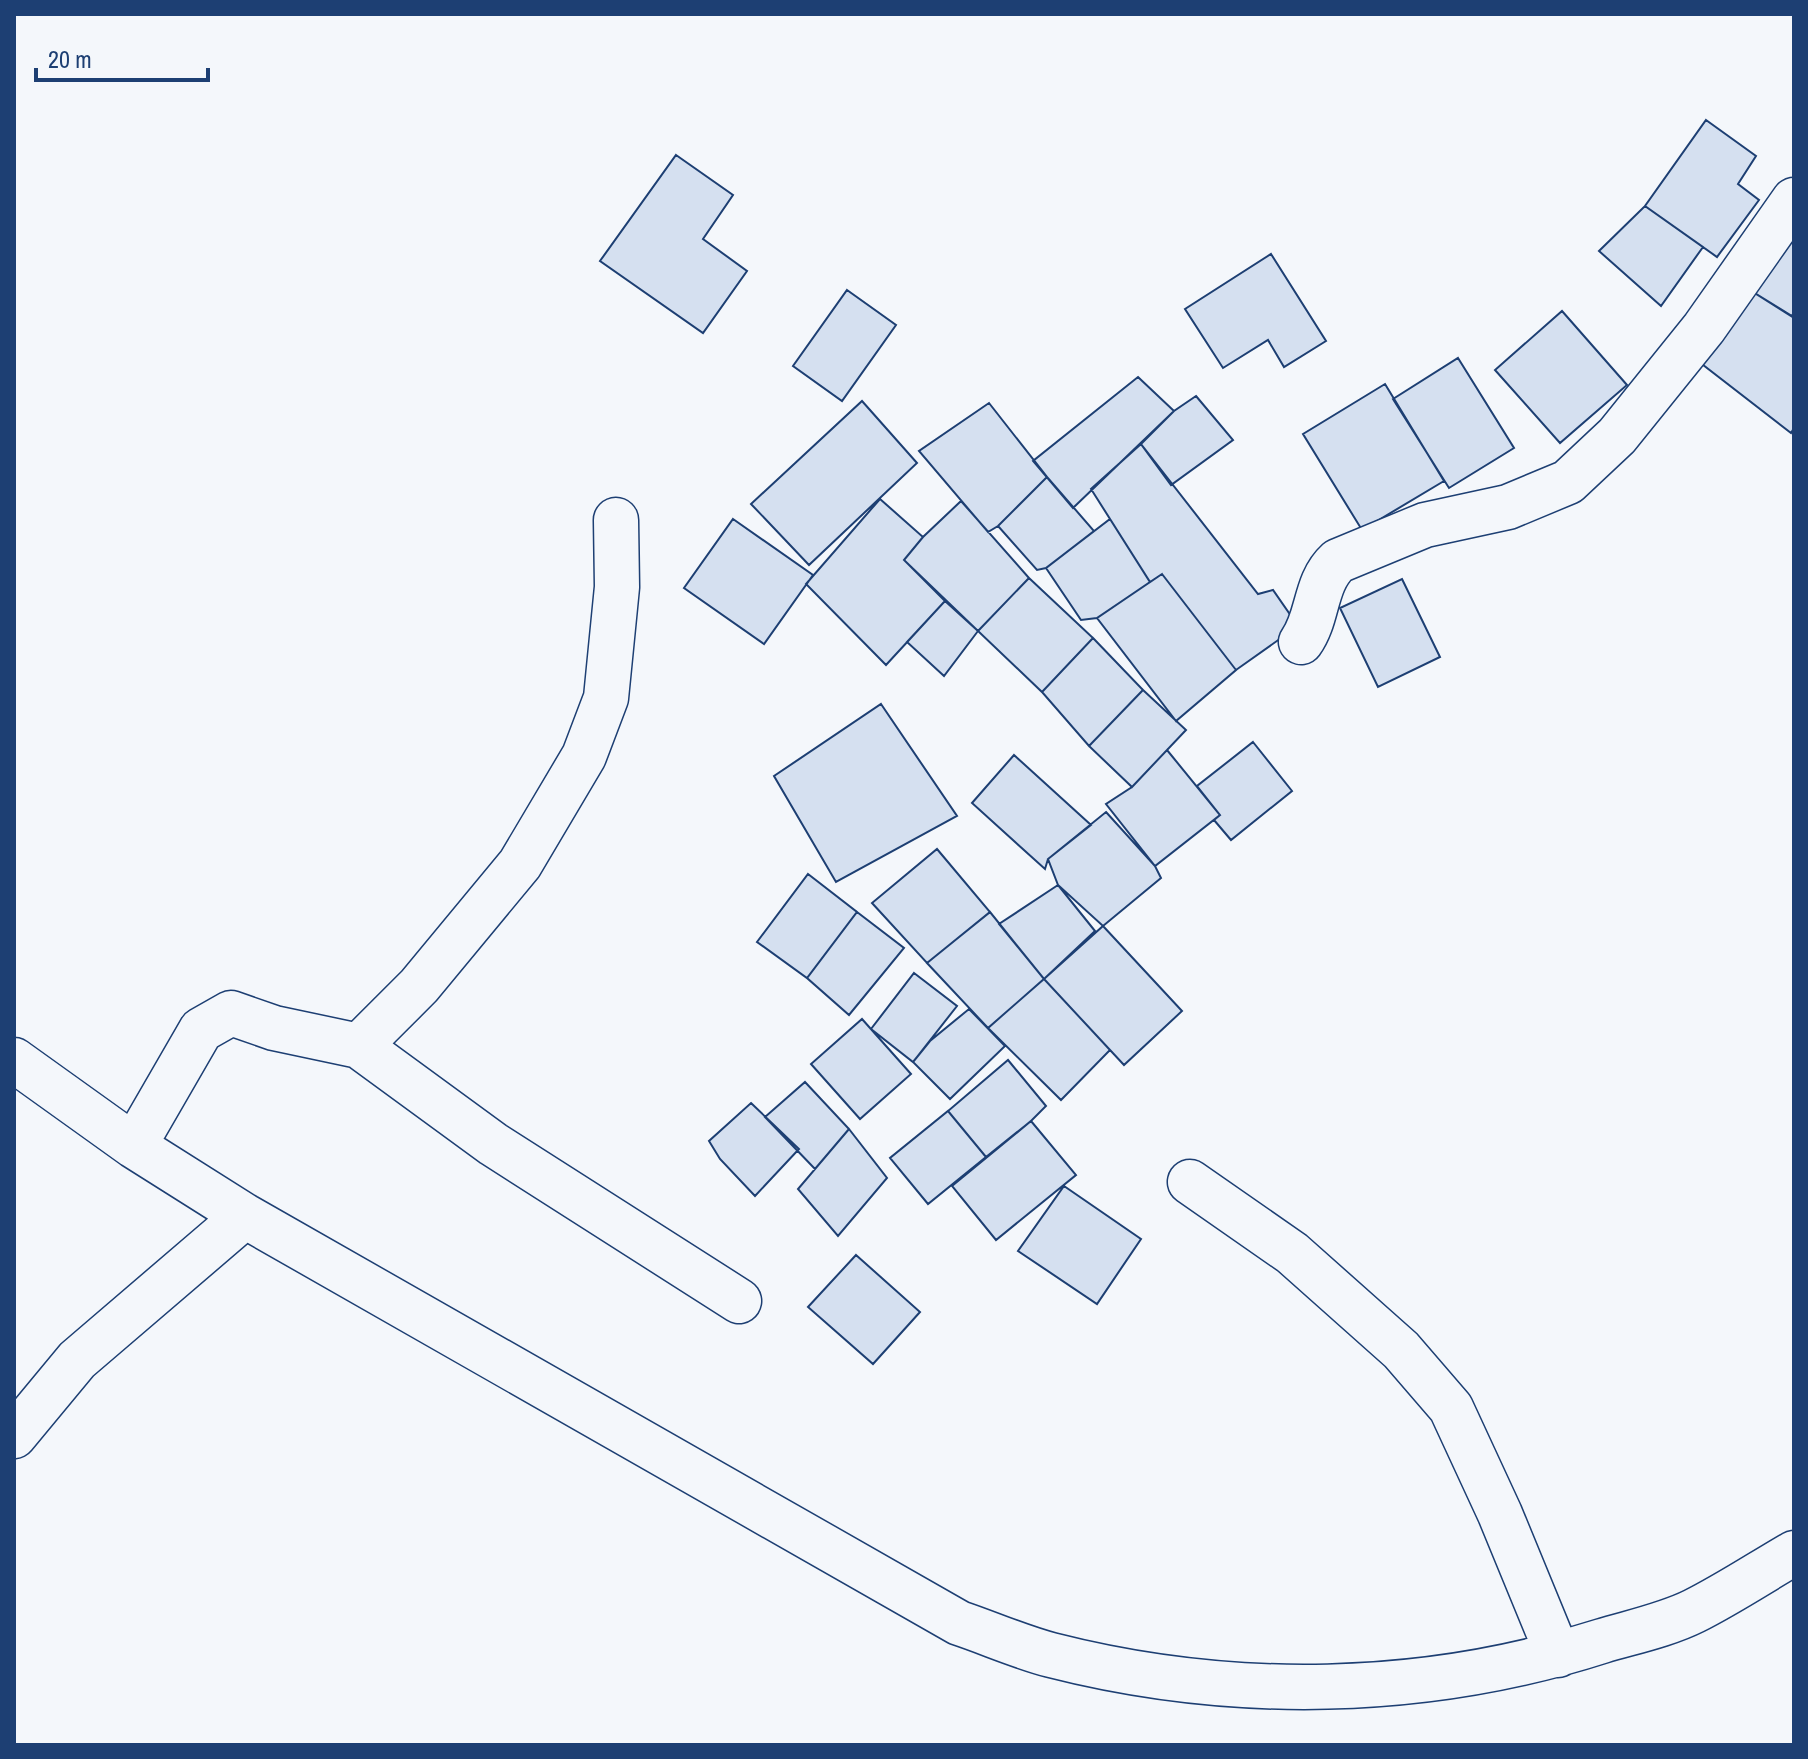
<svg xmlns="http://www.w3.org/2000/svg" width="1808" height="1759" viewBox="0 0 1808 1759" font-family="'Archivo Narrow',sans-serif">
<rect width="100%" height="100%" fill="#f4f7fb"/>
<!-- building -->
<path fill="#d5e0f0" stroke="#1d3f73" stroke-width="2" d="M 1706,120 L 1756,156 L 1738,184 L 1759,200 L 1717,257 L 1645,206 Z
M 676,155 L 733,195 L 703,239 L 747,271 L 703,333 L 600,261 Z
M 1645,206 L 1703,247 L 1661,306 L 1599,251 Z
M 1794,218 L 1794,312 L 1792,316 L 1745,287 Z
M 1271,254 L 1326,341 L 1284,367 L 1268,340 L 1223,368 L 1185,309 Z
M 1745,287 L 1794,318 L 1794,428 L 1791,433 L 1698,361 Z
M 847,290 L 896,325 L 842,401 L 793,366 Z
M 1562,311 L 1627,385 L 1560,443 L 1495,370 Z
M 1458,358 L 1514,448 L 1449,488 L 1393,399 Z
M 1138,377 L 1174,411 L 1073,508 L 1033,461 Z
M 1385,384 L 1444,481 L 1362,530 L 1303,434 Z
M 1196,396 L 1233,440 L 1171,485 L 1141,444 L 1174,411 Z
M 862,401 L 917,463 L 809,565 L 751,504 Z
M 989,403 L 1047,477 L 998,526 L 988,532 L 919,451 Z
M 1141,444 L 1258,594 L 1273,590 L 1298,626 L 1236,670 L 1162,574 L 1150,582 L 1091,489 Z
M 1047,477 L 1094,531 L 1046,568 L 1037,570 L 998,526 Z
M 880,499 L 923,537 L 904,560 L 945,601 L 886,665 L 806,584 Z
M 961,501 L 1029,578 L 978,631 L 904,560 L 923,537 Z
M 733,519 L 813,575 L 764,644 L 684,588 Z
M 1110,519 L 1150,582 L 1097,618 L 1081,620 L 1046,568 Z
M 1162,574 L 1236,670 L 1176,721 L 1097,618 Z
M 1029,578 L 1093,638 L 1042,692 L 978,631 Z
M 1402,579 L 1440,657 L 1378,687 L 1340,608 Z
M 945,601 L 978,631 L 944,676 L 907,642 Z
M 1093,638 L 1143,690 L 1089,746 L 1042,692 Z
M 1143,690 L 1186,730 L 1132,787 L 1089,746 Z
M 881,704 L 957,816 L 836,882 L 774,776 Z
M 1253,742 L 1292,791 L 1231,840 L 1214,820 L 1220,815 L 1197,786 Z
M 1167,750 L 1220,815 L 1155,866 L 1106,804 L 1132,787 Z
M 1014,755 L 1091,825 L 1048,859 L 1045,869 L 972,803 Z
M 1106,812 L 1155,866 L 1161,878 L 1103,926 L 1058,885 L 1048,859 Z
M 937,849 L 990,912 L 927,963 L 872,903 Z
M 808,874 L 857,912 L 807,978 L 757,942 Z
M 1058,885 L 1095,931 L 1044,979 L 999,924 Z
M 857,912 L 904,948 L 849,1015 L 807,978 Z
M 990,912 L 1044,979 L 988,1028 L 927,963 Z
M 1103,926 L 1182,1011 L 1124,1065 L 1044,979 Z
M 914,973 L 957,1006 L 913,1062 L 871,1029 Z
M 1044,979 L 1110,1050 L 1061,1100 L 988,1028 Z
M 969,1009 L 1005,1046 L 950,1099 L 913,1062 L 930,1041 Z
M 862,1019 L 911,1074 L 860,1119 L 811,1064 Z
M 1008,1060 L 1046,1106 L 1031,1121 L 986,1157 L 948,1111 Z
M 805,1082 L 849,1129 L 815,1169 L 765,1117 Z
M 751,1103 L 799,1149 L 755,1196 L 720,1159 L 709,1141 Z
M 948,1111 L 986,1157 L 928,1204 L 890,1158 Z
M 1031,1121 L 1076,1175 L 996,1240 L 952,1186 Z
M 849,1129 L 887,1178 L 838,1236 L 798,1189 Z
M 1064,1186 L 1141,1239 L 1097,1304 L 1018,1251 Z
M 856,1255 L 920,1312 L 873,1364 L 808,1307 Z"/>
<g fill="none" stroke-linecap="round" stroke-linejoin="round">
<!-- minor casing -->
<g stroke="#1d3f73" stroke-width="47">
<path id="minor" d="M 1301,642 C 1319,617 1314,583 1338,561 L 1425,525 L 1508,507 L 1568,482 L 1617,436 L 1704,328 L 1794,200
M 359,1046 L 493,1144 L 739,1301
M 14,1060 L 134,1146 L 245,1216 L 959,1623 C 989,1633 1020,1647 1051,1655 C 1231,1701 1425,1698 1602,1641 C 1632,1632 1666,1625 1694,1611 C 1728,1594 1761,1572 1794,1553
M 134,1146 L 201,1030 L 231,1013 L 274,1028 L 359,1046 L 419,986 L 520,864 L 584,756 L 606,698 L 617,587 L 616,520
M 1190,1182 L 1292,1253 L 1401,1350 L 1451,1408 L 1500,1514 L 1558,1655
M 14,1436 L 77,1360 L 245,1216"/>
</g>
<!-- minor -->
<use href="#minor" stroke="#f4f7fb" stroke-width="44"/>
</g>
<!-- border -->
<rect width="1808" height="1759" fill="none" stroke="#1d3f73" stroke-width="32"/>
<!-- scale -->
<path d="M36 68v12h172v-12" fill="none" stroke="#1d3f73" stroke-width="4"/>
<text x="48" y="68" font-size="24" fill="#1d3f73" stroke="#f4f7fb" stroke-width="6" paint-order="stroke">20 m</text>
</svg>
